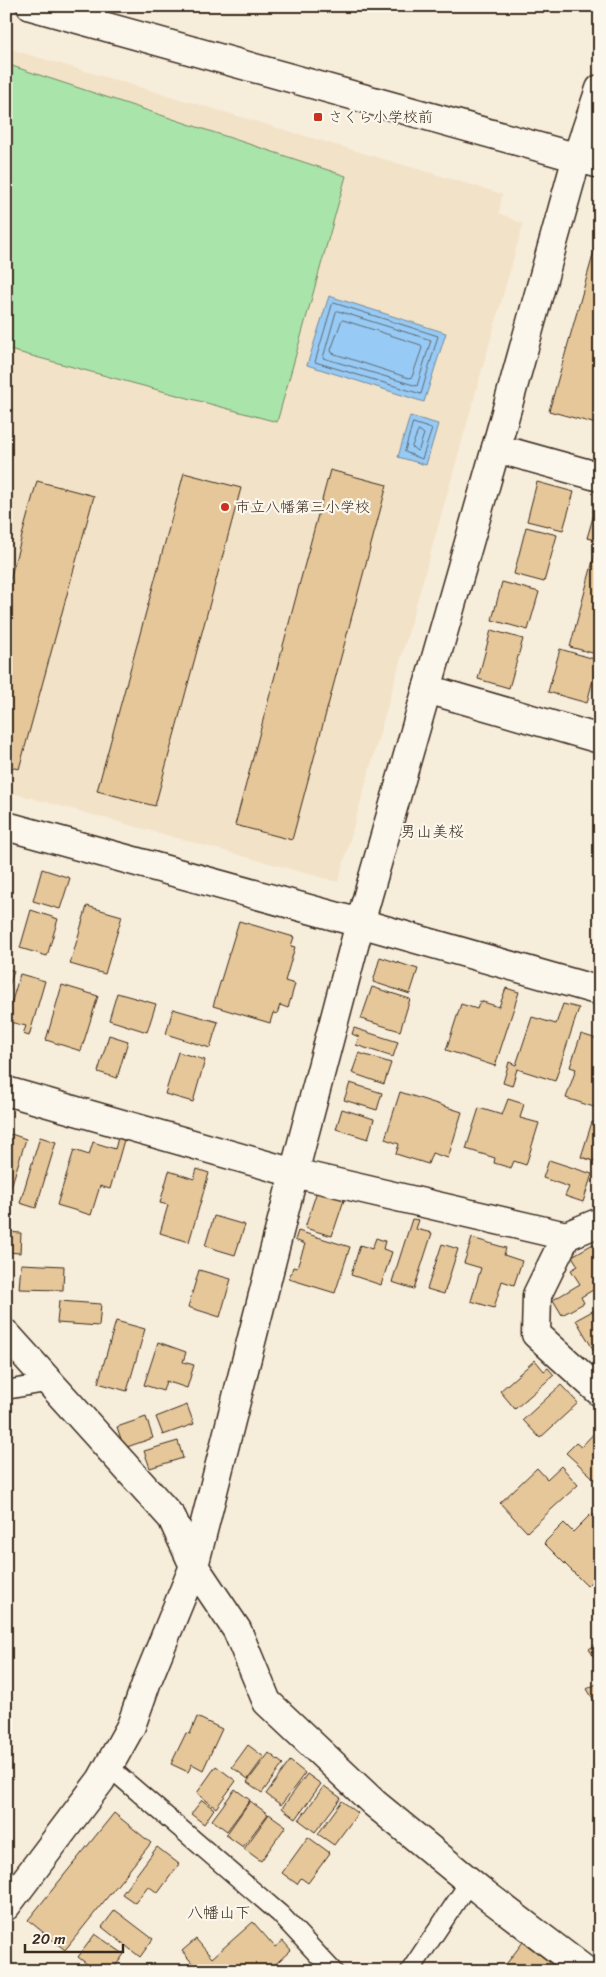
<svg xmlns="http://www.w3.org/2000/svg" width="606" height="1977" viewBox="0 0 606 1977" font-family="Sriracha,'Klee One',sans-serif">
<rect width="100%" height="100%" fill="#f7eddb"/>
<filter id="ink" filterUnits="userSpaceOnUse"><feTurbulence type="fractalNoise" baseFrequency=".02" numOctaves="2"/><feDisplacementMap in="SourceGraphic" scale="10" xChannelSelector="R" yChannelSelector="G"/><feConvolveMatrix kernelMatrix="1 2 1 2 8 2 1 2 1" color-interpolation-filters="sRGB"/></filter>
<g filter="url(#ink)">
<!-- built -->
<path fill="#f2e2c7" d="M 6,48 L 502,194 L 499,213 L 523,224 L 338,882 L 6,791 Z"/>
<!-- green -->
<path fill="#a9e4aa" stroke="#728764" d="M 6,64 L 346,176 L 277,422 L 6,349 Z"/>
<!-- water -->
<path fill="#97caf4" stroke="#728a9e" d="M 329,296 L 446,333 L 424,402 L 307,365 Z
M 410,416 L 438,424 L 426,465 L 398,457 Z"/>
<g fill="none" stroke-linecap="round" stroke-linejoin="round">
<!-- shore -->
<path stroke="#606a74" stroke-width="1" d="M 334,303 L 438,336 L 421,394 L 315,362 L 332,305 Z
M 338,311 L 431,340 L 417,386 L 323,358 L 336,312 Z
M 343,320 L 421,345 L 422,348 L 412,377 L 409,378 L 332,353 L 331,350 L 341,322 Z
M 413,423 L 432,429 L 422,459 L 405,452 Z
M 419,430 L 424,434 L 419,449 L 417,451 L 412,447 Z"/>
</g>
<!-- building -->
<path fill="#e5c799" stroke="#3b2a1e" d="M 599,234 L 600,234 L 600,425 L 549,411 Z
M 330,470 L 387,485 L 292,840 L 235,825 Z
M 184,473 L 241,488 L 155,806 L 97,791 Z
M 37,481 L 94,496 L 19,769 L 6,766 L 6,594 Z
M 537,482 L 574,492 L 563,530 L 527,521 Z
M 599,497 L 600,497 L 600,541 L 587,538 Z
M 526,527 L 557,535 L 544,582 L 514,574 Z
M 597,546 L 600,546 L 600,655 L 570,647 Z
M 502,582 L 539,592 L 528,630 L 492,620 Z
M 491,630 L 523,639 L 509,688 L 478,679 Z
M 560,649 L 598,660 L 587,703 L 548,692 Z
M 42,869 L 70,878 L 60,909 L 33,901 Z
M 87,906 L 122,916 L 105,974 L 70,964 Z
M 31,910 L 58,919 L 47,956 L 20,948 Z
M 239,921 L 294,937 L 291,946 L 295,947 L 285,981 L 295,984 L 288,1008 L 280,1005 L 277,1014 L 273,1013 L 270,1023 L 213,1006 Z
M 380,957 L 418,969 L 410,994 L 373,982 Z
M 6,968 L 14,971 L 6,995 Z
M 20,974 L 45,981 L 29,1036 L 23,1034 L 26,1026 L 6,1021 Z
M 62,985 L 98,996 L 81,1051 L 46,1040 Z
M 372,987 L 410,999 L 400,1031 L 361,1019 Z
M 506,988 L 519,992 L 495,1066 L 446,1050 L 461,1004 L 477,1009 L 480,1001 L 499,1007 Z
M 117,993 L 156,1004 L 147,1032 L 109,1020 Z
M 563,1004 L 579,1008 L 555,1081 L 517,1069 L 512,1086 L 503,1083 L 509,1062 L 516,1065 L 532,1017 L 556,1024 Z
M 173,1009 L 218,1022 L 210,1048 L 166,1034 Z
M 354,1028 L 398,1042 L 393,1057 L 356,1045 L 359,1037 L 352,1034 Z
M 581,1034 L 600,1040 L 600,1109 L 566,1098 L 576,1069 L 570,1067 Z
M 109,1035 L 128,1041 L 117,1078 L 98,1072 Z
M 178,1052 L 205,1060 L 193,1102 L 165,1094 Z
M 359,1053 L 391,1063 L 384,1084 L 352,1073 Z
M 350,1083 L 382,1093 L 377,1110 L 344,1100 Z
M 400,1092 L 462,1112 L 448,1158 L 432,1153 L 428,1164 L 396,1154 L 399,1144 L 385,1139 Z
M 508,1099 L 524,1104 L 520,1118 L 539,1123 L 526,1165 L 514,1161 L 511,1168 L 494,1163 L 495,1158 L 466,1149 L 479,1108 L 502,1115 Z
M 342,1109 L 374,1119 L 368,1139 L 336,1129 Z
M 592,1122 L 600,1125 L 600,1163 L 581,1157 Z
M 11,1134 L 26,1139 L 11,1187 L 6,1186 L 6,1148 Z
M 40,1137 L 56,1142 L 36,1208 L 20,1203 Z
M 118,1138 L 124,1140 L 110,1189 L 100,1186 L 91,1215 L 57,1205 L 74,1150 L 89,1155 L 93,1142 L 115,1149 Z
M 549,1160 L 592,1174 L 583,1202 L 565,1196 L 569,1187 L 543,1178 Z
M 197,1169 L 209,1173 L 189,1242 L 160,1233 L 168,1205 L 160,1203 L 169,1171 L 194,1179 Z
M 317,1191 L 344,1200 L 332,1236 L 305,1228 Z
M 214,1216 L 245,1225 L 235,1255 L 205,1246 Z
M 412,1219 L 419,1220 L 416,1229 L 432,1233 L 414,1289 L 392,1282 Z
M 298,1231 L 350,1247 L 335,1293 L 289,1279 L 293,1267 L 297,1268 L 305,1244 L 295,1240 Z
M 6,1232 L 21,1233 L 20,1253 L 6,1252 Z
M 376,1238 L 385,1241 L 383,1249 L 392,1252 L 381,1285 L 351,1275 L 360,1245 L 372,1249 Z
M 472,1238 L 506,1248 L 504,1255 L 522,1261 L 514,1285 L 502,1281 L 494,1308 L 471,1301 L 481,1268 L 464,1263 Z
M 442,1244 L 458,1249 L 444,1294 L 427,1289 Z
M 593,1244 L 600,1255 L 600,1286 L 581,1297 L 584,1303 L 562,1315 L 553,1300 L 580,1284 L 571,1270 L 578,1266 L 572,1256 Z
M 21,1264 L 64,1266 L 63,1290 L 19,1289 Z
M 199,1270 L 231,1279 L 220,1317 L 188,1307 Z
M 59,1301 L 101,1304 L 99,1326 L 57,1323 Z
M 600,1307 L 600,1361 L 576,1320 Z
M 116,1321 L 145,1329 L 127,1391 L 98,1383 Z
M 158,1342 L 186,1352 L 183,1362 L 194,1365 L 187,1388 L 166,1381 L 163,1391 L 144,1385 Z
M 535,1360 L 544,1371 L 548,1368 L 554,1375 L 515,1409 L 500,1391 Z
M 561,1385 L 578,1403 L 540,1438 L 523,1420 Z
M 187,1405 L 194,1424 L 163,1435 L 156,1417 Z
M 146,1417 L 153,1438 L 124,1448 L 117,1427 Z
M 599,1428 L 600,1482 L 599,1483 L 566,1453 L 576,1443 L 581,1447 Z
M 178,1441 L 183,1458 L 150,1468 L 144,1451 Z
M 561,1466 L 578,1485 L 527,1532 L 500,1503 L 537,1468 L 547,1479 Z
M 6,1497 L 11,1514 L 6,1516 Z
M 592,1513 L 600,1522 L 600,1573 L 587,1586 L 544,1543 L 564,1523 L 573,1532 Z
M 600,1642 L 600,1666 L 589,1649 Z
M 600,1682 L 600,1703 L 597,1705 L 587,1689 Z
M 197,1717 L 222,1729 L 203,1770 L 192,1764 L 188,1772 L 171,1764 L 186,1733 L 190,1734 Z
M 248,1745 L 264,1757 L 248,1779 L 232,1767 Z
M 269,1753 L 283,1764 L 262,1793 L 247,1782 Z
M 290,1761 L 305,1773 L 281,1805 L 266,1794 Z
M 216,1766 L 236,1781 L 216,1808 L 197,1793 Z
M 307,1774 L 321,1784 L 296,1819 L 282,1808 Z
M 324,1786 L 341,1798 L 315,1832 L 299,1820 Z
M 235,1789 L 250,1800 L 227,1831 L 212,1820 Z
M 202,1800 L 214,1809 L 204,1824 L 191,1814 Z
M 250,1801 L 268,1814 L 243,1847 L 226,1835 Z
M 342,1801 L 358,1813 L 334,1845 L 318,1834 Z
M 114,1813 L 151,1843 L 65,1950 L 28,1920 Z
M 269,1814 L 286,1826 L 261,1861 L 244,1849 Z
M 308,1837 L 330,1853 L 308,1883 L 301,1878 L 297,1884 L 282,1873 Z
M 157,1847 L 179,1864 L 158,1893 L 148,1886 L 135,1903 L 122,1894 Z
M 115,1910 L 153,1939 L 140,1957 L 102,1927 Z
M 253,1922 L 275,1947 L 283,1941 L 291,1950 L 268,1971 L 199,1971 L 182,1951 L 196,1939 L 212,1958 Z
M 95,1934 L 124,1954 L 112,1971 L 96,1971 L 78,1957 Z
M 523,1942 L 561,1971 L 501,1971 Z"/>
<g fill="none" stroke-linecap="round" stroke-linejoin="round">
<!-- service casing -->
<g stroke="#3b2a1e" stroke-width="21">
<path id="service" d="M 6,1390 L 51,1382
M 109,1767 L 280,1914 L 333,1971
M 410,1971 L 470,1881"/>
</g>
<!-- minor casing -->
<g stroke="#3b2a1e" stroke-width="31">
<path id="minor" d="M 496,448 L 600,477
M 427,689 L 600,739
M 360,923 L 600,991
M 6,1091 L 294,1173 L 566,1236 L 600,1222
M 566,1236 L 537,1295 L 536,1334 L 600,1392
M 6,1334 L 172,1518 L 194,1566 L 237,1630 L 267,1702 L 374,1803 L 481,1891 L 586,1971"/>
</g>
<!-- tertiary casing -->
<g stroke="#3b2a1e" stroke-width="31">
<path id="tertiary" d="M 31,6 L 600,164
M 6,826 L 360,923
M 6,1906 L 101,1780 L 131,1726 L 147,1681 L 194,1566 L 294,1173 L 360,923 L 496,448 L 577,157 L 600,89"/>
</g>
<!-- service -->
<use href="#service" stroke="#fbf7ec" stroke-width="18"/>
<!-- minor -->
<use href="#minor" stroke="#fbf7ec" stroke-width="28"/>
<!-- tertiary -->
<use href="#tertiary" stroke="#fbf7ec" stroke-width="28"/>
</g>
</g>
<!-- markers -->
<g fill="#c8321e" stroke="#fbf7ec" stroke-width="2">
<rect x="313" y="112" width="10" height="10" rx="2.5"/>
<circle cx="225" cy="507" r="5"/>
</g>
<g text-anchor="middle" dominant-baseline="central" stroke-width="4.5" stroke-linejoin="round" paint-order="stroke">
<!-- poi labels -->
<g font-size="15" fill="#3b2a1e" stroke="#fbf7ec" text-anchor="start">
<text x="328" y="117">さくら小学校前</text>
<text x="235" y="507">市立八幡第三小学校</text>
</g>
<!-- neighbourhood labels -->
<g font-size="16" fill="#3b2a1e" stroke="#fbf7ec">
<text x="432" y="831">男山美桜</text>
<text x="219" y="1912">八幡山下</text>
</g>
</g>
<!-- margin -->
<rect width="606" height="1977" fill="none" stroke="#fbf7ec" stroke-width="25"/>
<rect x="12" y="12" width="581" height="1952" fill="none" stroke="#3b2a1e" stroke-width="2" filter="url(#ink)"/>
<!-- scale -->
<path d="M25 1944v8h98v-8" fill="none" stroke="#3b2a1e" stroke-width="2.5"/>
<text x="32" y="1944" font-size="15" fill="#3b2a1e" stroke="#fbf7ec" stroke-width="4" paint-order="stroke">20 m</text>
</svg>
